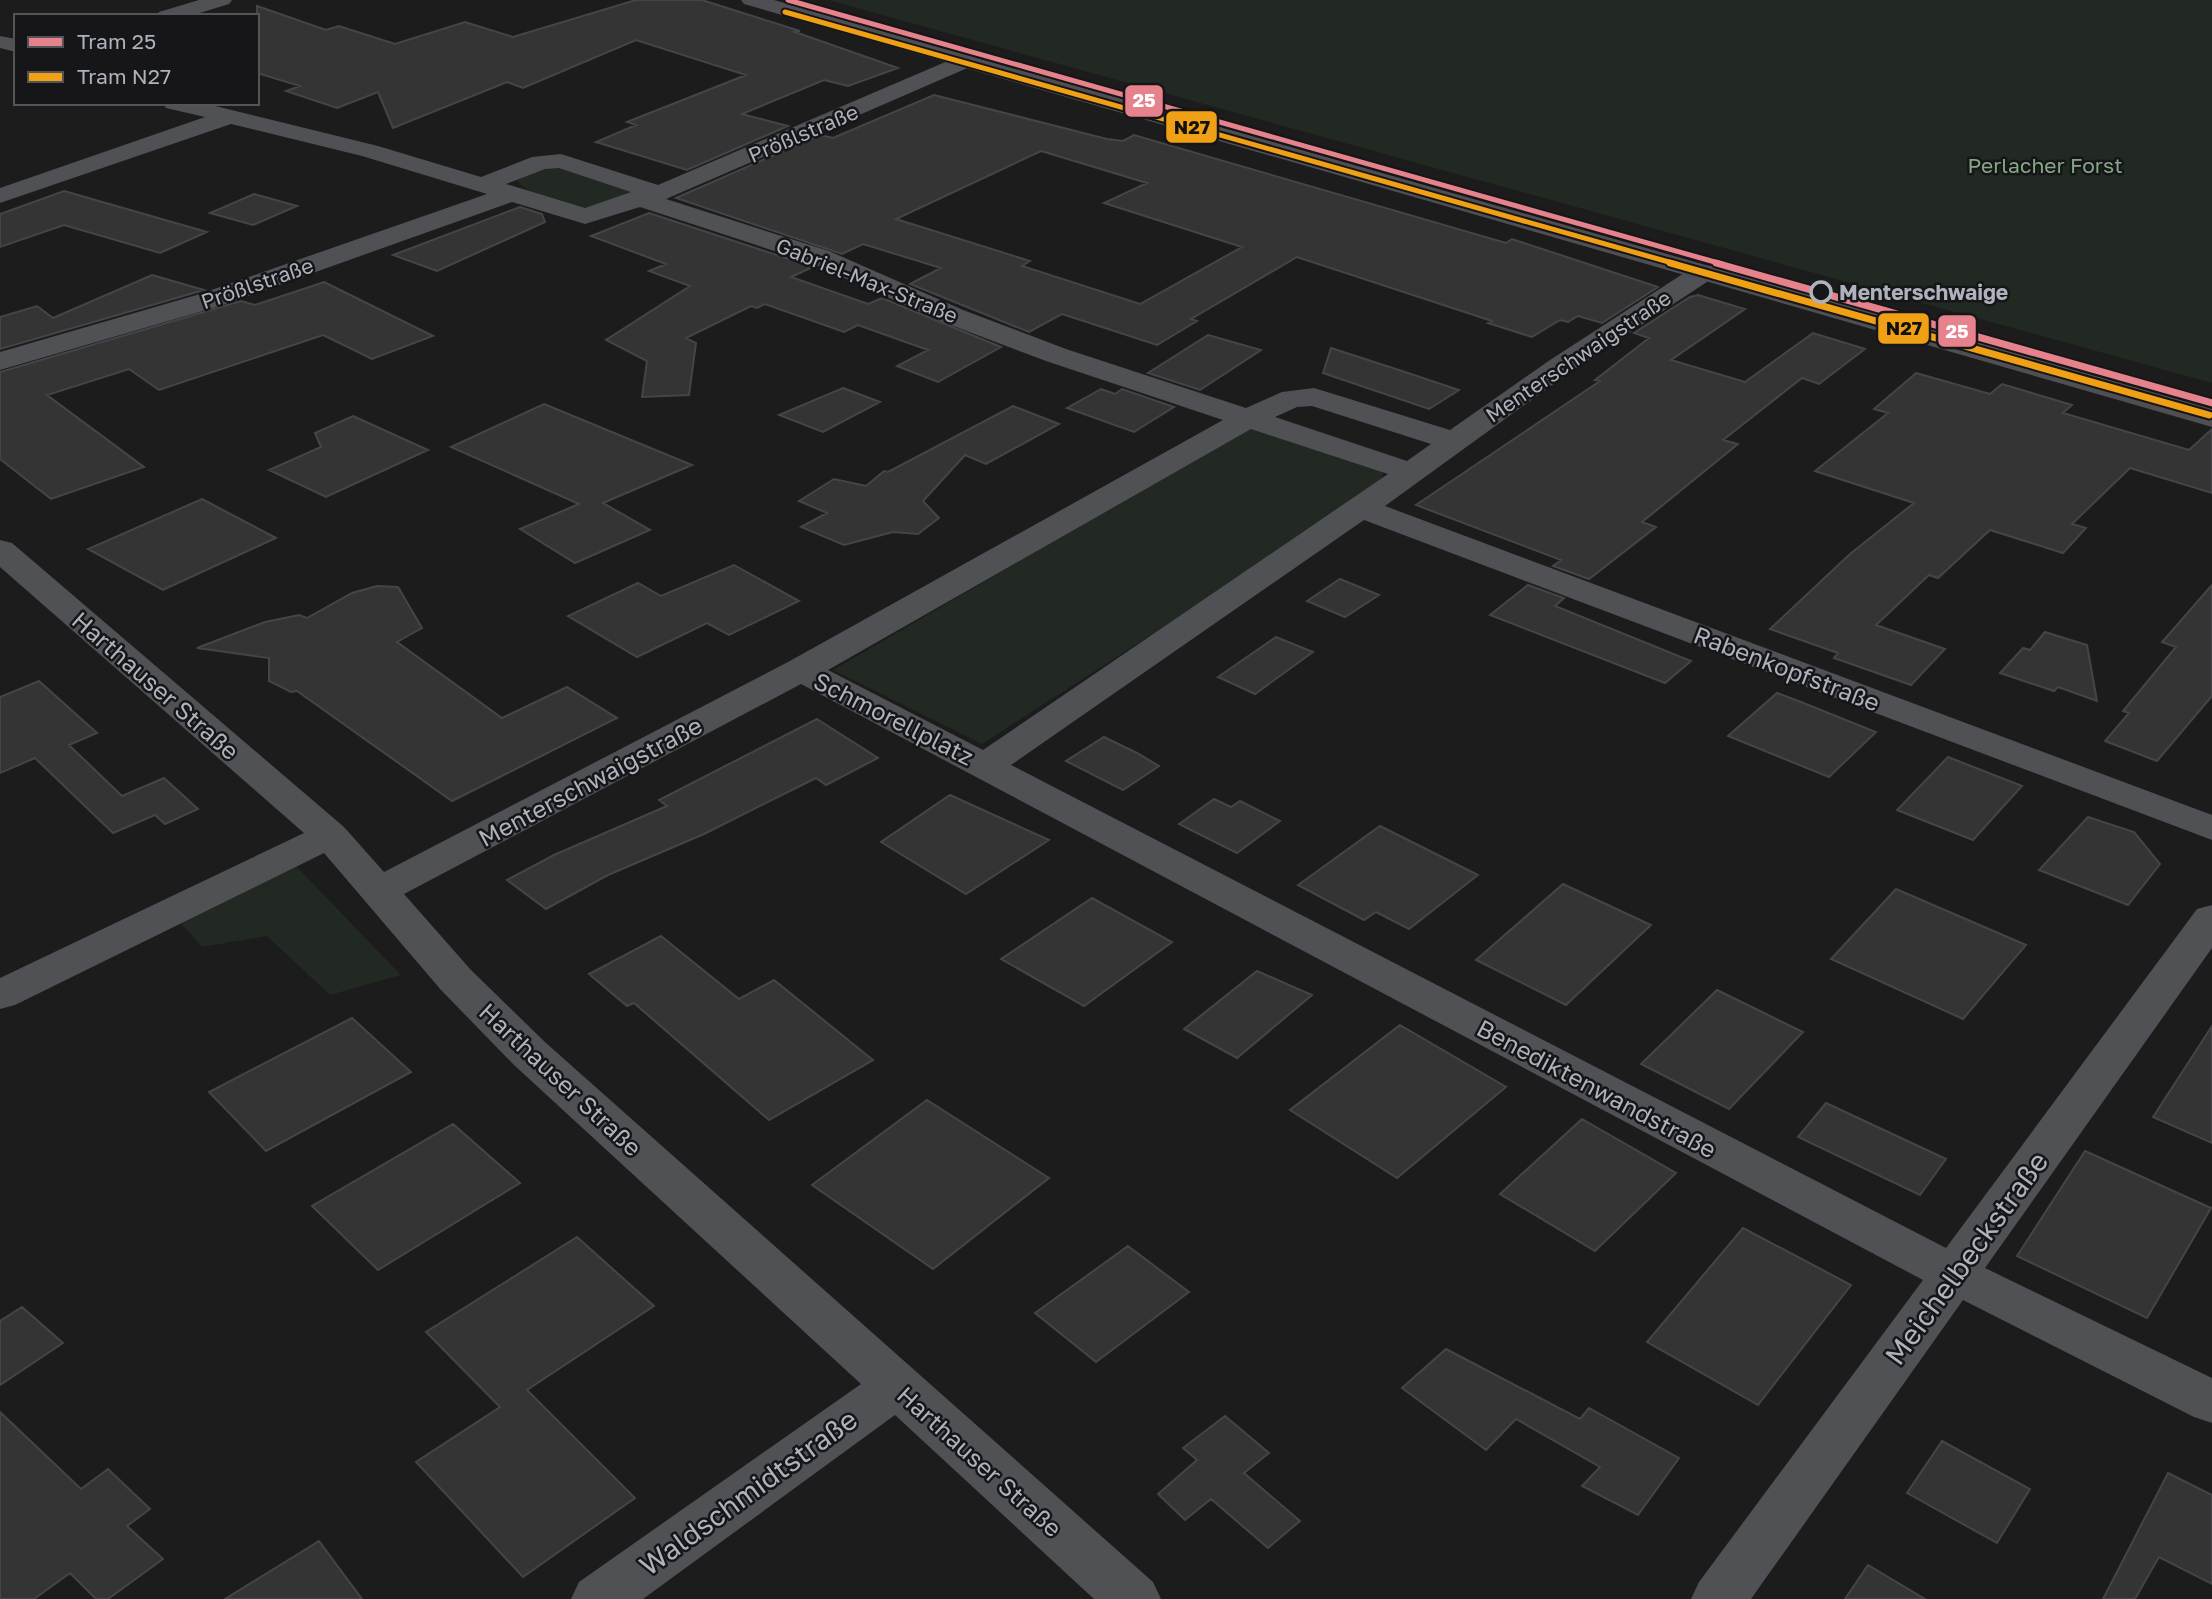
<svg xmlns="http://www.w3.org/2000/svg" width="2212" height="1599" viewBox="0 0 2212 1599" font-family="'Golos Text',sans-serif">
<rect width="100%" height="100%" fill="#1c1c1c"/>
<!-- green -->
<path fill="#212922" d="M 828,0 L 2212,0 L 2212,383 Z
M 558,163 L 635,189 C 622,195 607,205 594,208 C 572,212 530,196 516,180 Z
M 1253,425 L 1383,471 L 1382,486 L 982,744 L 833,670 Z
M 294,864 L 401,975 L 330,995 L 267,936 L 202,947 L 178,920 Z"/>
<!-- building -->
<path fill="#343434" stroke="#444548" stroke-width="2" fill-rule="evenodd" d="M 636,0 L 702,0 L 800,31 L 795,32 L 898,68 L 848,86 L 824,80 L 742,114 L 788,126 L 687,170 L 596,142 L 636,125 L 627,122 L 746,75 L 636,40 L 523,88 L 507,82 L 393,128 L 378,92 L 337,108 L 286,91 L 300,86 L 257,73 L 257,6 L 326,30 L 339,26 L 395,44 L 465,22 L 513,37 Z
M 934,95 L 1107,139 L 1123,141 L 1134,135 L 1506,243 L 1512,239 L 1658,287 L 1602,323 L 1578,316 L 1568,322 L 1560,320 L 1532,337 L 1488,323 L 1492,321 L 1297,257 L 1191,319 L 1197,321 L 1157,345 L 1062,314 L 1029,332 L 910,284 L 941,268 L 863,244 L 842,254 L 676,198 L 820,135 L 833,138 ZM 1041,151 L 1147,183 L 1104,203 L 1242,247 L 1140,304 L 1022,266 L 1030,261 L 896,219 Z
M 64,191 L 207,232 L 160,253 L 64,225 L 0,247 L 0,214 Z
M 254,194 L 297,206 L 253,225 L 210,213 Z
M 520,207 L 542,214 L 545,222 L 437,271 L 393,255 Z
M 649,213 L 813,267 L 791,277 L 868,304 L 882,298 L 1001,347 L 938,382 L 897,366 L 928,350 L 858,325 L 844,332 L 765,304 L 757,308 L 751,306 L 686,338 L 696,343 L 689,395 L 642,397 L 647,361 L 606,340 L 690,286 L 649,271 L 666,264 L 591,236 Z
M 152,275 L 204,290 L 0,349 L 0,317 L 37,306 L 53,318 Z
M 324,282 L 433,336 L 372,359 L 323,335 L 159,390 L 129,369 L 47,395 L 144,467 L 51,499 L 0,459 L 0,372 L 241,301 L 255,305 Z
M 1698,295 L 1745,309 L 1671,360 L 1745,382 L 1813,333 L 1865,349 L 1819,384 L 1802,378 L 1723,440 L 1738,444 L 1642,522 L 1656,527 L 1589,579 L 1553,566 L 1561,560 L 1416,505 L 1600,381 L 1595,380 L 1649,338 L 1634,333 L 1690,297 Z
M 1208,335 L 1261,350 L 1200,390 L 1148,373 Z
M 1331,348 L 1405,372 L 1459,390 L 1429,409 L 1323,373 Z
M 1916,373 L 1990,394 L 2002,384 L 2072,405 L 2063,413 L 2189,450 L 2212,429 L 2212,493 L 2130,468 L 2072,524 L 2086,528 L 2063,553 L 1990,530 L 1938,578 L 1929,575 L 1876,625 L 1945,649 L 1911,685 L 1834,658 L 1838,653 L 1770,629 L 1850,554 L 1914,503 L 1815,471 L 1888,413 L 1874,409 Z
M 843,388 L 880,402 L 823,432 L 779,415 Z
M 1101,389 L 1115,394 L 1122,389 L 1174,407 L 1134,432 L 1067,408 Z
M 544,404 L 692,465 L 603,503 L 650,530 L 575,563 L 520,529 L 579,504 L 451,447 Z
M 1013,406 L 1059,424 L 986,464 L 965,455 L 923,501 L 939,518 L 918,534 L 893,532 L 844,545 L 801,527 L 827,513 L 799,501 L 834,479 L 866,486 L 884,471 L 888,472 Z
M 353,416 L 428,450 L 326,497 L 269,470 L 321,447 L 315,433 Z
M 202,499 L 276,538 L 163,590 L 88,549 Z
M 734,565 L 799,601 L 729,635 L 707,623 L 637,657 L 568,616 L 638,583 L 661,596 Z
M 1340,579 L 1379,595 L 1345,617 L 1307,601 Z
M 1528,585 L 1564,598 L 1555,606 L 1691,661 L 1665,683 L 1490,615 Z
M 2212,585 L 2212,696 L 2157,761 L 2105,741 L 2129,713 L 2123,711 L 2176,647 L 2162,642 Z
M 377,586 L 398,587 L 422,628 L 397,642 L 502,718 L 567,687 L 617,718 L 452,801 L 297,691 L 291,692 L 269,681 L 269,658 L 197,648 L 265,622 L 299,615 L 307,618 L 352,593 Z
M 2045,632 L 2087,645 L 2097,701 L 2058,687 L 2054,691 L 2000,673 L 2023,648 L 2030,650 Z
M 1276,637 L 1313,652 L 1255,694 L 1218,677 Z
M 39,681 L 97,733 L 69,745 L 122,796 L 164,778 L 198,809 L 165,824 L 155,815 L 113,833 L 35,758 L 0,773 L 0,697 Z
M 1777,693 L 1801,702 L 1876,732 L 1829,777 L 1728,736 Z
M 817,719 L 878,758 L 826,785 L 816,778 L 704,834 L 608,875 L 546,909 L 507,880 L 554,855 L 667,806 L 659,800 Z
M 1104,737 L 1137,753 L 1159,766 L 1123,790 L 1066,761 Z
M 1948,757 L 2022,786 L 1973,840 L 1897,810 Z
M 950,795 L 1049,840 L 966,894 L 881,842 Z
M 1214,799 L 1231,807 L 1240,801 L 1280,821 L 1237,853 L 1179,824 Z
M 2088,817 L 2134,832 L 2160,864 L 2128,905 L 2039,870 Z
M 1380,826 L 1478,875 L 1409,929 L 1376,912 L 1364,920 L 1298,885 Z
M 1563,884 L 1651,925 L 1566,1005 L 1476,960 Z
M 1896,889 L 2026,945 L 1963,1019 L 1831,959 Z
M 1092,898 L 1172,942 L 1084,1006 L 1001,959 Z
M 661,936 L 739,999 L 774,980 L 873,1060 L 769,1120 L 634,1003 L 627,1006 L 589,974 Z
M 1257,971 L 1312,995 L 1237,1058 L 1184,1029 Z
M 1717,990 L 1803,1032 L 1729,1109 L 1641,1064 Z
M 352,1018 L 411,1072 L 266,1151 L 209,1092 Z
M 1400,1025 L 1506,1087 L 1397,1178 L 1290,1110 Z
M 2212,1026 L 2212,1143 L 2153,1117 Z
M 927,1100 L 1049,1178 L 933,1269 L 812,1185 Z
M 1826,1103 L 1946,1159 L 1920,1195 L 1798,1137 Z
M 1582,1119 L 1676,1173 L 1595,1251 L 1500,1194 Z
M 453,1124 L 520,1183 L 378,1270 L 312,1206 Z
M 2085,1151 L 2211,1208 L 2147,1318 L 2017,1256 Z
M 1743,1228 L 1851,1285 L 1758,1405 L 1647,1342 Z
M 577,1237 L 654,1306 L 527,1390 L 635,1498 L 523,1577 L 416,1462 L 500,1407 L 426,1332 Z
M 1128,1246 L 1189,1292 L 1096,1362 L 1035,1313 Z
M 22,1307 L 63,1343 L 0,1385 L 0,1321 Z
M 1446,1349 L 1580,1419 L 1589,1408 L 1679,1458 L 1638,1515 L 1582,1486 L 1600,1467 L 1516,1419 L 1486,1450 L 1402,1388 Z
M 0,1412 L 81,1489 L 108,1469 L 150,1509 L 127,1526 L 163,1559 L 108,1599 L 96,1599 L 70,1573 L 34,1599 L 0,1599 Z
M 1225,1416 L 1269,1453 L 1244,1473 L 1300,1521 L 1268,1548 L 1211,1499 L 1185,1520 L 1158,1494 L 1197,1460 L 1183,1448 Z
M 1942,1441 L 2030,1489 L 1997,1543 L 1907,1493 Z
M 2168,1473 L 2212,1495 L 2212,1584 L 2159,1557 L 2135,1599 L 2103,1599 Z
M 319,1541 L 362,1599 L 225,1599 Z
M 1868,1565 L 1925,1599 L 1845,1599 Z"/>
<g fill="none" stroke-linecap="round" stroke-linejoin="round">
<!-- minor -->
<path fill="#505155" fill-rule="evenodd" d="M 199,0 L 232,0 L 229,4 L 190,16 L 156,16 L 159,12 Z
M 0,36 L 16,39 L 16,52 L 0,48 Z
M 964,54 L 972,56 L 975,61 L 972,66 L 666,199 L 829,251 L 963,310 L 1066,349 L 1246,408 L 1282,392 L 1314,388 L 1450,430 L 1550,360 L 1695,266 L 1713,266 L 1717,272 L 1713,278 L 1570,372 L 1385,506 L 2212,815 L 2212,840 L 1364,520 L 1011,765 L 1946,1248 L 2197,909 L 2212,905 L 2212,948 L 1985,1268 L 2212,1378 L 2212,1423 L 2194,1417 L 1963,1300 L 1751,1599 L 1691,1599 L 1699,1582 L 1923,1280 L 801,684 L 404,894 L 471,970 L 546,1043 L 1153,1582 L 1161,1599 L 1094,1599 L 895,1415 L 643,1599 L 571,1599 L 579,1582 L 861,1384 L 514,1065 L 441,990 L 324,853 L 15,1005 L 0,1009 L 0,978 L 304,833 L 0,567 L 0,540 L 12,543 L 344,827 L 384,872 L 788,662 L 1223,420 L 1046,361 L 943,322 L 811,263 L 640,207 L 585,224 L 512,202 L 220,306 L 0,370 L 0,352 L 200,294 L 487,194 L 362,156 L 231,124 L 0,203 L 0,188 L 205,117 L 166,108 L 163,103 L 203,103 L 378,146 L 481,177 L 532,157 L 561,154 L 658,185 ZM 559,168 L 631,192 L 585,208 L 506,184 L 545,169 ZM 1312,406 L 1431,444 L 1407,461 L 1275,417 L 1297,407 ZM 1251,429 L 1388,474 L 983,750 L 828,670 Z"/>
<!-- secondary -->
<path fill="#4f4f53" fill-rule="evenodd" d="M 741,0 L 774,0 L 2212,409 L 2212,427 L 744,4 Z"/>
<!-- tram-1-far1 casing -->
<g stroke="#161618" stroke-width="9">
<path id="tram-1-far1" d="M 788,0 L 1722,264"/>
</g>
<!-- tram-1 casing -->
<g stroke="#161618" stroke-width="11">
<path id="tram-1" d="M 1716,263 L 2212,403"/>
</g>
<!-- tram-2-far1 casing -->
<g stroke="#161618" stroke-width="9">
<path id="tram-2-far1" d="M 785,12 L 1676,264"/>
</g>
<!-- tram-2 casing -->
<g stroke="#161618" stroke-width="11">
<path id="tram-2" d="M 1670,263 L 2209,415"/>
</g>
<!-- tram-1-far1 -->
<use href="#tram-1-far1" stroke="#e6828c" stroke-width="5"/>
<!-- tram-1 -->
<use href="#tram-1" stroke="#e6828c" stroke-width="7"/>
<!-- tram-2-far1 -->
<use href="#tram-2-far1" stroke="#f0a014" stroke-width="5"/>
<!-- tram-2 -->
<use href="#tram-2" stroke="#f0a014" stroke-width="7"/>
</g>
<!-- markers -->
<circle fill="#161618" stroke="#adb2bc" stroke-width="3.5" cx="1821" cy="292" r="10"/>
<g text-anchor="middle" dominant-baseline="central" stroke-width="5" stroke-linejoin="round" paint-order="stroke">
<!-- far-street labels -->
<g font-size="21" fill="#adb2bc" stroke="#161618">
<text transform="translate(803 133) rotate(-23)">Prößlstraße</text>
<text transform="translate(867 280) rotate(22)">Gabriel-Max-Straße</text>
<text transform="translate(257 283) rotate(-19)">Prößlstraße</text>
<text transform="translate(1578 356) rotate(-34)">Menterschwaigstraße</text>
</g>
<!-- far-park labels -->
<g font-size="21" fill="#85a786" stroke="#161618">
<text x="2045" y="165">Perlacher Forst</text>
</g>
<!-- far-stop labels -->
<g font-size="21" font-weight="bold" fill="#adb2bc" stroke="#161618" text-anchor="start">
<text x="1839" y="292">Menterschwaige</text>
</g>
<!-- street labels -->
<g font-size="24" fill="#adb2bc" stroke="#161618">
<text transform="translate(1787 668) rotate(21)">Rabenkopfstraße</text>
<text transform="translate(156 685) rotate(41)">Harthauser Straße</text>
<text transform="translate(894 718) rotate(27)">Schmorellplatz</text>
<text transform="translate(590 781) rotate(-28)">Menterschwaigstraße</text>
<text transform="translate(561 1079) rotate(43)">Harthauser Straße</text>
<text transform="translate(1597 1088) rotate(28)">Benediktenwandstraße</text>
<text transform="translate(980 1461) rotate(42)">Harthauser Straße</text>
</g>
<!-- near-street labels -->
<g font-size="28" fill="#adb2bc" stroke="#161618">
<text transform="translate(1966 1258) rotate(-54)">Meichelbeckstraße</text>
<text transform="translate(748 1492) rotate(-36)">Waldschmidtstraße</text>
</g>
</g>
<g stroke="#161618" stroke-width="2.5">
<rect x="1124" y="84" width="40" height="34" rx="7" fill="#e6828c"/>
<rect x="1165" y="110" width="53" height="34" rx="7" fill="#f0a014"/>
<rect x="1877" y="312" width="53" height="33" rx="7" fill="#f0a014"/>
<rect x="1937" y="314" width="40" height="34" rx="7" fill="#e6828c"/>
</g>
<g font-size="19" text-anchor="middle" font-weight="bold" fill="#fff">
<text x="1144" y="107">25</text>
<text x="1957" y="338">25</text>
</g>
<g font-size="19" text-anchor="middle" font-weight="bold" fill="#111">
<text x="1192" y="134">N27</text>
<text x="1904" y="335">N27</text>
</g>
<!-- legend -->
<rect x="14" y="14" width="245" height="91" fill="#161618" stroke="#52545a" stroke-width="2"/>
<rect x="28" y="37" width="35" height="10" fill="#e6828c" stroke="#52545a" stroke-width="2"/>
<text x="77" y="49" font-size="21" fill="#adb2bc">Tram 25</text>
<rect x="28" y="72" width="35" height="10" fill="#f0a014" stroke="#52545a" stroke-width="2"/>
<text x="77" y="84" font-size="21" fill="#adb2bc">Tram N27</text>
</svg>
